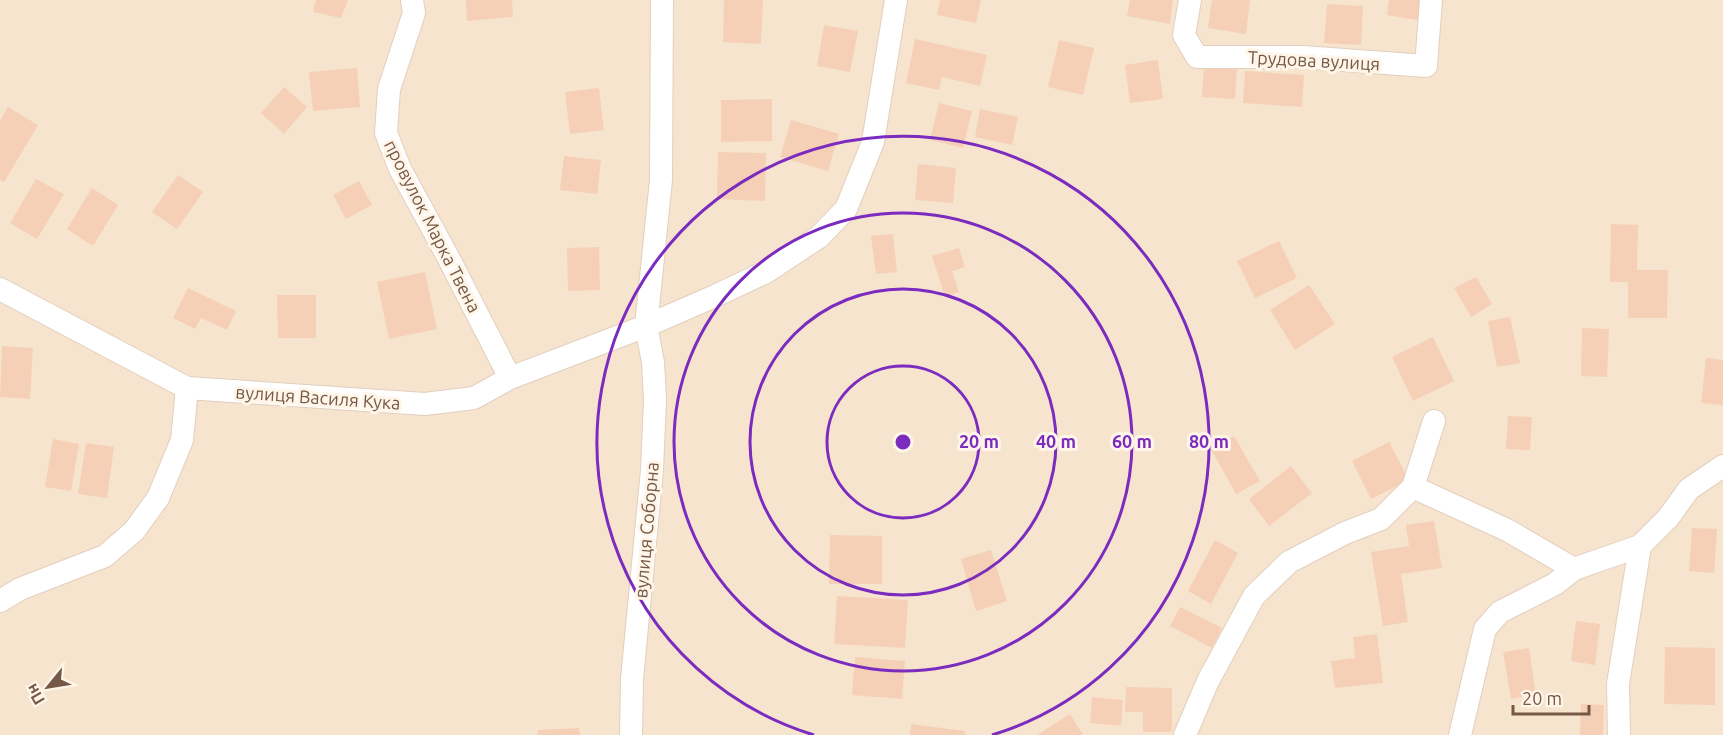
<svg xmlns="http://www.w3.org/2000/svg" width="1723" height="735" viewBox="0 0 1723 735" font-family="Ubuntu,sans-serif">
<rect width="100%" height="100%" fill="#fef3e1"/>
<!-- residential -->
<path fill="#f6e4cf" d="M 0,0 L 1723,0 L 1723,735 L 0,735 Z"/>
<!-- building -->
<path fill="#f5d0b7" d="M 316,0 L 348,0 L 341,18 L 313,12 Z
M 466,0 L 512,0 L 513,17 L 467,21 Z
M 724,0 L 763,0 L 761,44 L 723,42 Z
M 940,0 L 981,0 L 976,23 L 937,15 Z
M 1130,0 L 1173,0 L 1170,24 L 1127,16 Z
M 1212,0 L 1250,0 L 1246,34 L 1208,28 Z
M 1389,0 L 1426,0 L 1423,21 L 1387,15 Z
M 1327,4 L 1363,6 L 1361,45 L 1324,43 Z
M 824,25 L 858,31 L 850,72 L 817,66 Z
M 915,39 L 987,55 L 980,86 L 942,77 L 939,90 L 906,83 Z
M 1059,40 L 1094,48 L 1083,95 L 1048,87 Z
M 1158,60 L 1163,99 L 1130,103 L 1125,65 Z
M 1204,66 L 1237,68 L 1235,99 L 1202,97 Z
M 357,68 L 360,107 L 313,111 L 309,72 Z
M 1245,71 L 1304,75 L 1302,107 L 1243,103 Z
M 284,87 L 307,107 L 284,134 L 261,113 Z
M 599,88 L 604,130 L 570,134 L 565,92 Z
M 772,99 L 772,141 L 721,142 L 721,100 Z
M 939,103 L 972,111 L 963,148 L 930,140 Z
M 8,107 L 38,125 L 4,182 L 0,180 L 0,121 Z
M 980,109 L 1018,117 L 1012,145 L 975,137 Z
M 791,120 L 839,134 L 828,171 L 780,157 Z
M 718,152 L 766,153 L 765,201 L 717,199 Z
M 564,156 L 601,160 L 597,194 L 560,190 Z
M 918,164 L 956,168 L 953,203 L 915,200 Z
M 178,175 L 203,192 L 177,229 L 152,212 Z
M 36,179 L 64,194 L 37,239 L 10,223 Z
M 359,181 L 372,205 L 346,219 L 333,195 Z
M 92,188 L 118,205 L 93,246 L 67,229 Z
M 1611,224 L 1638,225 L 1637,270 L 1668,270 L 1667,318 L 1628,318 L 1628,282 L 1610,282 Z
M 893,234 L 897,272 L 876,274 L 871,236 Z
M 1279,241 L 1297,278 L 1255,298 L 1237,261 Z
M 599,247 L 600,290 L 568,291 L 567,248 Z
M 959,248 L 965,267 L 952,271 L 959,292 L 945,297 L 932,256 Z
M 425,272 L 437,329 L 389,339 L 377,282 Z
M 1476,277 L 1492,304 L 1471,317 L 1454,288 Z
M 1309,285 L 1335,324 L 1295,350 L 1270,310 Z
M 188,288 L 236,311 L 227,330 L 201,318 L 195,329 L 173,318 Z
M 277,295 L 316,295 L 316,338 L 278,338 Z
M 1510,317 L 1520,363 L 1497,367 L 1488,321 Z
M 1582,328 L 1609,329 L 1607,377 L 1581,376 Z
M 1433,337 L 1454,381 L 1413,401 L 1392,357 Z
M 2,346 L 33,348 L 30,399 L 0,397 Z
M 1706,358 L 1723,360 L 1723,405 L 1701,403 Z
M 1508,416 L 1532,417 L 1530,450 L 1506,449 Z
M 1234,436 L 1260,481 L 1236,494 L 1211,449 Z
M 53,439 L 79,444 L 71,491 L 45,487 Z
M 1389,442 L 1409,480 L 1371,499 L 1352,461 Z
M 86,443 L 114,447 L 107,498 L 78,494 Z
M 1291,466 L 1312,493 L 1269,526 L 1249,499 Z
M 1434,521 L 1442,568 L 1401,574 L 1408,622 L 1383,626 L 1371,552 L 1409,546 L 1406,525 Z
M 1692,528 L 1717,529 L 1714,573 L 1689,571 Z
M 830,535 L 882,536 L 882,584 L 829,584 Z
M 1215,540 L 1238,553 L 1211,604 L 1188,591 Z
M 991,550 L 1007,601 L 976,611 L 961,559 Z
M 837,596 L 908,600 L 905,648 L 834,644 Z
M 1180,607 L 1222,628 L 1212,648 L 1170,626 Z
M 1576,621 L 1600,624 L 1595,665 L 1571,661 Z
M 1377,634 L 1383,683 L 1335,688 L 1331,661 L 1355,658 L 1353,637 Z
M 1665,647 L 1715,648 L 1715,705 L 1664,704 Z
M 1529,648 L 1536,695 L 1511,699 L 1503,652 Z
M 855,657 L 905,661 L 902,699 L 852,695 Z
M 1126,687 L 1172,688 L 1172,732 L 1143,732 L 1143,712 L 1125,712 Z
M 1092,697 L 1123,700 L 1121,726 L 1090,723 Z
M 1581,704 L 1604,705 L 1603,735 L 1580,735 Z
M 1070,714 L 1083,735 L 1037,735 Z
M 911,724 L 965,731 L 965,735 L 910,735 Z
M 579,728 L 580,735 L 538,735 L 538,730 Z"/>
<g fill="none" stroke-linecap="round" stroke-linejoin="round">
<!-- street casing -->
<g stroke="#e2cfbd" stroke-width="24">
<path id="street" d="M 412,0 L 414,13 L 389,89 L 386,133 L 400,169 L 447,255 L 510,378
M 1190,0 L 1184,35 L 1197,57 L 1303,57 L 1426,66 L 1431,0
M 0,289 L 187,388 L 425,404 L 474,398 L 510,378 L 646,326 L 715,296 L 766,272 L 819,237 L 846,209 L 873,142 L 896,0
M 1413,487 L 1507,530 L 1574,569 L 1640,546 L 1668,518 L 1689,489 L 1723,466
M 0,601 L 20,589 L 105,556 L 134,531 L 158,498 L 182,440 L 187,388
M 631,735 L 632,679 L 652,470 L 655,400 L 653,362 L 646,326 L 661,180 L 662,0
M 1185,735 L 1208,681 L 1254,596 L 1289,562 L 1345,533 L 1381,519 L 1413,487 L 1434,421
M 1460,735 L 1485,629 L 1500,612 L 1555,584 L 1574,569
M 1619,735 L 1618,684 L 1640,546"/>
</g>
<!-- street -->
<use href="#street" stroke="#fff" stroke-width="22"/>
</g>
<!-- distance rings -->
<g fill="none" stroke="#7b2cbf" stroke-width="3">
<circle cx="903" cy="442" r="76"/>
<circle cx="903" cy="442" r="153"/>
<circle cx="903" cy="442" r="229"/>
<path d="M814 735A306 306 0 1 1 992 735"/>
</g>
<g text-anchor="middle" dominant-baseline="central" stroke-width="6" stroke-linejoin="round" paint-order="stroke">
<!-- street labels -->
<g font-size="18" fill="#765846" stroke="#fff6e9">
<text transform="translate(1314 60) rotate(3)">Трудова вулиця</text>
<text transform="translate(433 226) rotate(63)">провулок Марка Твена</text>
<text transform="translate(318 397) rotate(4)">вулиця Василя Кука</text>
<text transform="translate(646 530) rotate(-85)">вулиця Соборна</text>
</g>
</g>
<circle cx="903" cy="442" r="9" fill="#7b2cbf" stroke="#fff6e9" stroke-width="3"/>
<g font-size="18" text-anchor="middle" font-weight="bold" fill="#7b2cbf" stroke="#fff6e9" stroke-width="6" stroke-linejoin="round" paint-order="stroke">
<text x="979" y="448">20 m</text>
<text x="1056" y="448">40 m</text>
<text x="1132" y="448">60 m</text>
<text x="1209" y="448">80 m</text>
</g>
<!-- north arrow -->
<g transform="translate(48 687) rotate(240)" stroke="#fff6e9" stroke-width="4.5" paint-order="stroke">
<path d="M0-4.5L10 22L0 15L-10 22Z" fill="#765846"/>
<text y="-9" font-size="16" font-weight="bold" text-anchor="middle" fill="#765846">Пн</text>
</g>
<!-- scale -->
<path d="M1513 705v9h76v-9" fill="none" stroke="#765846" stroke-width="3"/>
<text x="1522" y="705" font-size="18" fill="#765846" stroke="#fff6e9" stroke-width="4.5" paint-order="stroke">20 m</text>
</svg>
